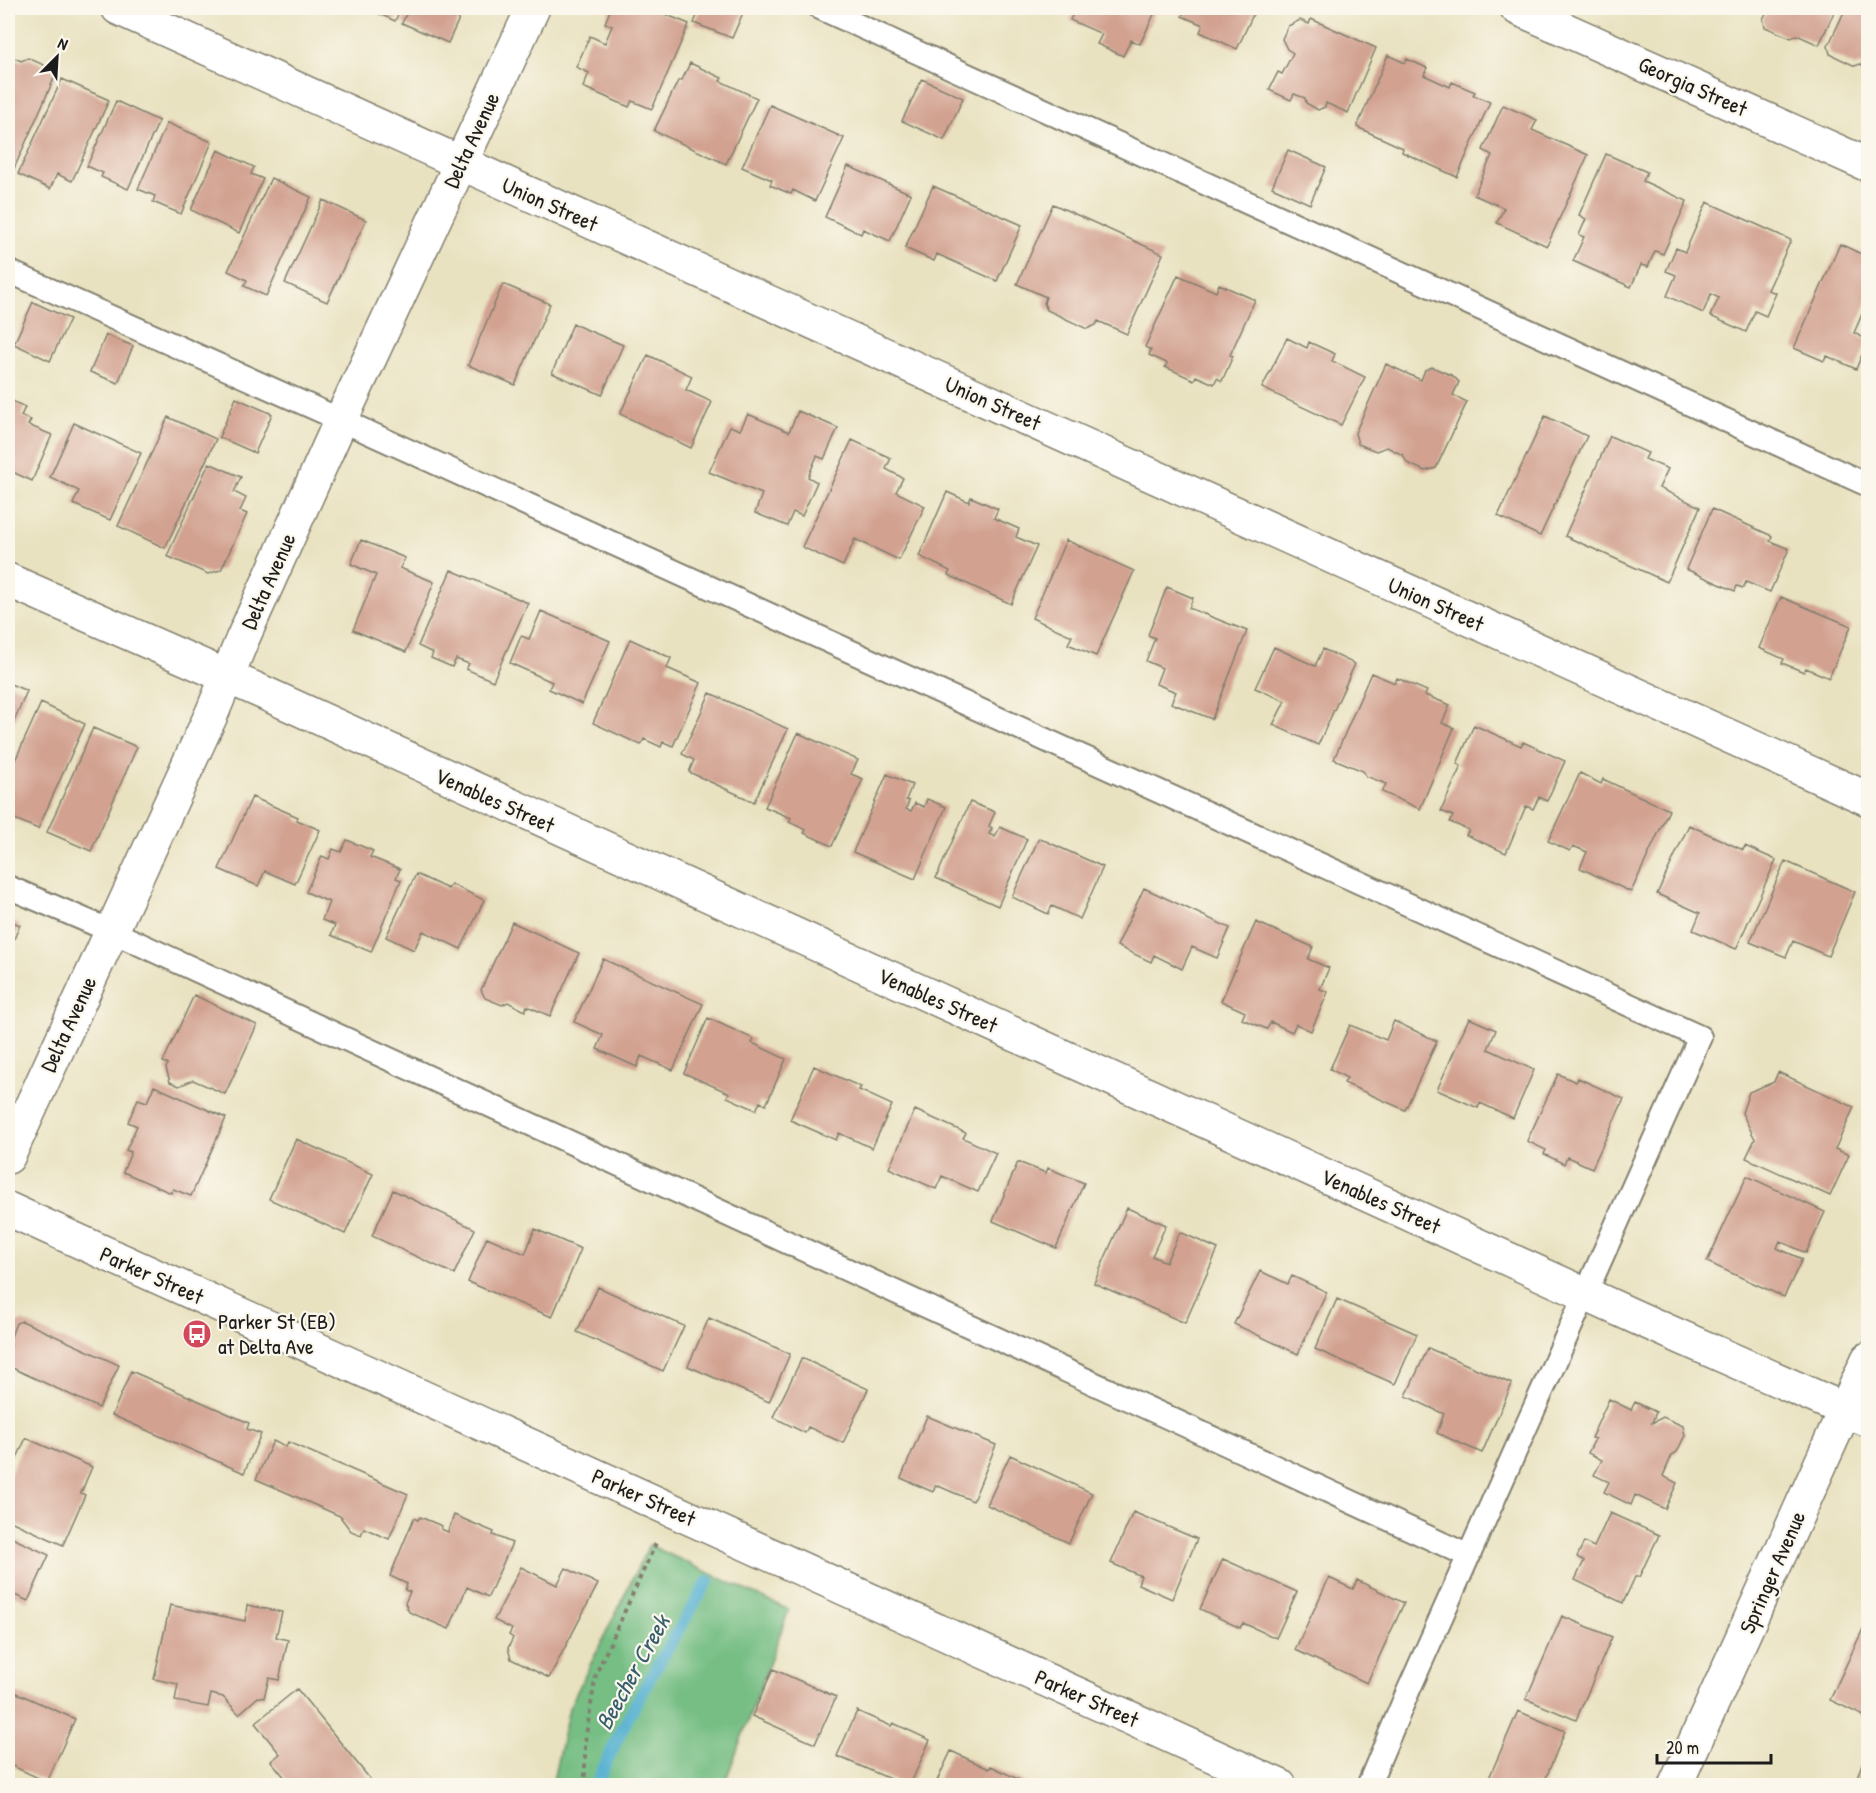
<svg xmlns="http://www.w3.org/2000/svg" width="1876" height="1793" viewBox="0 0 1876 1793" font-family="'Patrick Hand',sans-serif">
<rect width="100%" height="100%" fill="#fbf7ec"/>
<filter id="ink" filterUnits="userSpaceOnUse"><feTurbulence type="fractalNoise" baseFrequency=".0167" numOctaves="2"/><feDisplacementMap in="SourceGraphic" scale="12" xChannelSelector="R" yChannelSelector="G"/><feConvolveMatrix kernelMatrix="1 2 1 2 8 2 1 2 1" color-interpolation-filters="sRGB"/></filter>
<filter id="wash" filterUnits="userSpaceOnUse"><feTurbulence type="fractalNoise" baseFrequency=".008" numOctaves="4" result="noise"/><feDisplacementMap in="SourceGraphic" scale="24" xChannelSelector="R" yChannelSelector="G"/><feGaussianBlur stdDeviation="1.35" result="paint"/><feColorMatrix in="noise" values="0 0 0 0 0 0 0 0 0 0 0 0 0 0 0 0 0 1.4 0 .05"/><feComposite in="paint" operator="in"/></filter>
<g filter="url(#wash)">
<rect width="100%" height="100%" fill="#e9e2c1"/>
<!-- forest -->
<path fill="#76be84" stroke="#496d50" stroke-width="1.5" d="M 649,1545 L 789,1610 L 724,1785 L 552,1785 L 569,1708 Z"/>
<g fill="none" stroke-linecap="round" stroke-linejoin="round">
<!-- stream -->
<path stroke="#51afd0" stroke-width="12" d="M 596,1786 C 626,1713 668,1648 708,1581"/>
</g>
<g id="blocks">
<!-- building -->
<path fill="#d2a190" d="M 366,8 L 401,8 L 395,21 Z
M 409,8 L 464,8 L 448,43 L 402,23 Z
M 611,8 L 650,8 L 689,24 L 652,109 L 632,101 L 629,107 L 583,87 L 589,73 L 576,67 L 590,36 L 605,43 L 612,26 L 605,23 Z
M 700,8 L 745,8 L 732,38 L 694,23 Z
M 1076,8 L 1157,8 L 1140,44 L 1131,40 L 1123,56 L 1097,44 L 1102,34 L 1070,20 Z
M 1186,8 L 1256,8 L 1237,49 L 1200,32 L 1203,25 L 1182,16 Z
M 1769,8 L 1836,8 L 1819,45 L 1797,35 L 1791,38 L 1765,27 L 1763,19 Z
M 1846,8 L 1868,8 L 1868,68 L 1860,64 L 1855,66 L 1830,54 L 1828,46 Z
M 1311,19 L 1376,48 L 1348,113 L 1326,103 L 1325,107 L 1318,110 L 1306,103 L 1305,98 L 1294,94 L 1291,100 L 1269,90 L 1278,72 L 1282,74 L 1293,53 L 1287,49 L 1282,39 L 1288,26 L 1300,20 L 1309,24 Z
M 1388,55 L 1405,63 L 1407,59 L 1427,68 L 1424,75 L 1450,87 L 1452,82 L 1475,92 L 1473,95 L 1490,102 L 1457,177 L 1402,152 L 1403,148 L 1357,127 Z
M 10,56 L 21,61 L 28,58 L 53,69 L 56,74 L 13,171 L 8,168 L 8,61 Z
M 690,63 L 722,78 L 720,81 L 757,98 L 726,164 L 654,131 L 678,81 L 682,80 Z
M 62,79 L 109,100 L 72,181 L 57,174 L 50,189 L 18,174 Z
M 922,79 L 963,98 L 944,140 L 902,121 Z
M 116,101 L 159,121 L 128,189 L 101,177 L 103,173 L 87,166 Z
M 770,105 L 844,138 L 815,201 L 793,190 L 791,194 L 770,185 L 772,180 L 742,167 Z
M 1503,105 L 1537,120 L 1532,130 L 1588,155 L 1547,246 L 1497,223 L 1504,208 L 1474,195 L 1492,155 L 1483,150 Z
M 167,123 L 212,142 L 181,214 L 153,202 L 155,196 L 138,189 Z
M 218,150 L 254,167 L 251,174 L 263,179 L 239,233 L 191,210 Z
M 1288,150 L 1326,167 L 1310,204 L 1272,187 Z
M 1606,154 L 1647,172 L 1643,181 L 1687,201 L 1663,254 L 1655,251 L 1648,267 L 1641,265 L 1631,287 L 1573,261 L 1584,237 L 1579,235 L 1586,219 L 1579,215 Z
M 848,166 L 911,194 L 890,241 L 863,229 L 861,234 L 825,217 Z
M 271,178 L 311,197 L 266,296 L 244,286 L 247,280 L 228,271 Z
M 933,186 L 1022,225 L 997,281 L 937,254 L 934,261 L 905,248 Z
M 323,200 L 366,220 L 327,302 L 285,283 Z
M 1707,202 L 1791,240 L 1768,290 L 1776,293 L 1766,316 L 1755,311 L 1746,332 L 1710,316 L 1719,298 L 1711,294 L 1703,313 L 1667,296 L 1676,275 L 1666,271 L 1676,248 L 1685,252 Z
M 1053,204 L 1163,254 L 1127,334 L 1098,321 L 1096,325 L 1087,329 L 1047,310 L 1044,303 L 1046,297 L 1017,284 Z
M 1840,244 L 1868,257 L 1868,300 L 1854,333 L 1868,340 L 1856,369 L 1827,356 L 1824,361 L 1794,348 Z
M 1178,275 L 1216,292 L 1219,284 L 1255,300 L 1230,355 L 1233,356 L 1222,381 L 1217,378 L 1214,384 L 1196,376 L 1194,380 L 1165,367 L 1167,363 L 1149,355 L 1151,350 L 1145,347 Z
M 503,284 L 550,304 L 515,385 L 468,365 Z
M 33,302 L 70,319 L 50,361 L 14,344 Z
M 573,324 L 623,345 L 602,395 L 552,373 Z
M 106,335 L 133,346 L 118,383 L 90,372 Z
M 1287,338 L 1307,348 L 1309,342 L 1335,354 L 1332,361 L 1365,377 L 1341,425 L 1262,388 Z
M 648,355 L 692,376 L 686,390 L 712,402 L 691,448 L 620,414 Z
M 1386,364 L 1421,380 L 1425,370 L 1432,367 L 1453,376 L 1459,382 L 1453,395 L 1467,402 L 1436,468 L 1425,471 L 1407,463 L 1403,455 L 1387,447 L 1376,451 L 1358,444 L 1355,433 Z
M 236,398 L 272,414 L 255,453 L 219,437 Z
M 8,399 L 25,407 L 21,416 L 31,420 L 28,425 L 52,435 L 32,481 L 8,470 Z
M 798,411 L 838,428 L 824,459 L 817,456 L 808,477 L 817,482 L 802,516 L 793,512 L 787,526 L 755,513 L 762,494 L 709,472 L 730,426 L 740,430 L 748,414 L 789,432 Z
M 1545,416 L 1587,436 L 1540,536 L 1498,516 Z
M 168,417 L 216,439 L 165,548 L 118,526 Z
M 74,423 L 141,453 L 110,520 L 73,504 L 79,491 L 50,477 Z
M 1610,436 L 1648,453 L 1645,459 L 1668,469 L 1659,488 L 1700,507 L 1667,582 L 1565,536 Z
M 852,440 L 891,458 L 886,469 L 903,478 L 896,492 L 925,506 L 899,560 L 855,539 L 843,566 L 802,547 Z
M 209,463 L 241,477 L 234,492 L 246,498 L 240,511 L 247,514 L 221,570 L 208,574 L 167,556 Z
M 947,492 L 969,502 L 971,497 L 998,509 L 994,518 L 1019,529 L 1016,537 L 1037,546 L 1011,604 L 948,575 L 950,571 L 919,556 Z
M 1712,509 L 1772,536 L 1770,541 L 1789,549 L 1770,592 L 1746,582 L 1743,588 L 1737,586 L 1735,591 L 1686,569 Z
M 361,540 L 405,558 L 400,568 L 434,582 L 406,652 L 353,630 L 376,575 L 351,564 Z
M 1066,540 L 1134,571 L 1096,656 L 1068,644 L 1072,636 L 1032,618 Z
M 451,570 L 528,603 L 493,681 L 466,669 L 469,664 L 456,659 L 452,667 L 431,658 L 433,653 L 418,646 Z
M 1167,587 L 1193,598 L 1189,608 L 1247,631 L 1212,719 L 1171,703 L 1176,692 L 1156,684 L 1162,668 L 1146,661 L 1155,638 L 1148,635 Z
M 1781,597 L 1851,626 L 1829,678 L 1806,668 L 1804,672 L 1782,663 L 1784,659 L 1759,648 Z
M 541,611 L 610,641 L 582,704 L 549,689 L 552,682 L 510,663 L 521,636 L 529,639 Z
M 630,639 L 671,658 L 667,668 L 701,683 L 673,746 L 663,742 L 661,747 L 644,739 L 641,745 L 593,723 Z
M 1274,647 L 1315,666 L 1323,649 L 1355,664 L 1318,745 L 1273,725 L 1285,701 L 1255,688 Z
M 1371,673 L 1395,683 L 1397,678 L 1427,691 L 1425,695 L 1450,705 L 1442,723 L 1454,728 L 1420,809 L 1382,792 L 1386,784 L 1366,776 L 1363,771 L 1334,759 Z
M 8,683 L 27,691 L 8,735 Z
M 710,693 L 788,729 L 754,802 L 689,772 L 694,760 L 682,754 Z
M 41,703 L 85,724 L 38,829 L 8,816 L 8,776 Z
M 1474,725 L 1521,746 L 1523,742 L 1565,761 L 1547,801 L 1539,797 L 1533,809 L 1526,806 L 1506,853 L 1466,835 L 1469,830 L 1450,822 L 1453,816 L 1441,811 L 1461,766 L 1457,764 Z
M 93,728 L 137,747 L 91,851 L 47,832 Z
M 798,733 L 858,760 L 851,774 L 863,779 L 832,846 L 804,833 L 806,830 L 789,822 L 791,818 L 765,807 Z
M 1580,773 L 1601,784 L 1603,779 L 1669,810 L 1631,892 L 1580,868 L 1587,852 L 1573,846 L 1570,851 L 1548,841 Z
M 887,774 L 912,785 L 906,800 L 909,801 L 906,809 L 911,811 L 915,803 L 924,807 L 927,799 L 946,807 L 915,879 L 853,852 Z
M 252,797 L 298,817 L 297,820 L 320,830 L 295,884 L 265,871 L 258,886 L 219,869 Z
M 970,802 L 995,812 L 989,826 L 992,828 L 989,834 L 995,837 L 1000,827 L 1027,839 L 998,906 L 936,878 Z
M 1689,825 L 1743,850 L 1745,846 L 1776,860 L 1736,949 L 1693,930 L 1700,913 L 1657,894 Z
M 1039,838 L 1103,867 L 1080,919 L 1052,906 L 1048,914 L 1012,897 Z
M 347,840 L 373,851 L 370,857 L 400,869 L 396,878 L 401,880 L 371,952 L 331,935 L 335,925 L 322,920 L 329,902 L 306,892 L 322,856 L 329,859 L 333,849 L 341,852 Z
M 1785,861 L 1855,892 L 1828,956 L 1793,941 L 1786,957 L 1750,942 Z
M 416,874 L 448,889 L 451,884 L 484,900 L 461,949 L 423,931 L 414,950 L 386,937 Z
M 1144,888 L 1230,928 L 1217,958 L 1192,947 L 1182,969 L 1154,955 L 1151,962 L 1117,946 Z
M 8,920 L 20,925 L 8,953 Z
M 512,922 L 579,953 L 550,1016 L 527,1006 L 525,1011 L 508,1002 L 502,1005 L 485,998 L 481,990 Z
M 1256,922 L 1313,947 L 1308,959 L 1329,968 L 1320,989 L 1328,992 L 1311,1031 L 1296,1024 L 1292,1032 L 1271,1022 L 1267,1029 L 1242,1019 L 1245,1012 L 1221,1001 Z
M 603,959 L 703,1004 L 673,1070 L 641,1056 L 637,1067 L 597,1049 L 603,1035 L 574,1022 Z
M 194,995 L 257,1025 L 225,1094 L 193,1080 L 179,1086 L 170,1082 L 166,1068 L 168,1064 L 163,1062 Z
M 708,1018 L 754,1039 L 752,1043 L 786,1059 L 766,1105 L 760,1102 L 756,1110 L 727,1097 L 729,1093 L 684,1073 Z
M 1469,1018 L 1496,1030 L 1488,1049 L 1534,1070 L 1513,1118 L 1480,1103 L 1478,1108 L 1437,1090 Z
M 1394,1021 L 1437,1041 L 1405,1110 L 1344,1083 L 1347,1078 L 1330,1069 L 1350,1025 L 1386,1040 Z
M 814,1066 L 861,1087 L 859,1090 L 892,1105 L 872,1148 L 839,1133 L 836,1140 L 790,1120 Z
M 1778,1072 L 1854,1107 L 1835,1149 L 1849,1155 L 1830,1196 L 1746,1158 L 1755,1139 L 1742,1113 L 1749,1092 L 1774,1082 Z
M 1558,1074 L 1576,1082 L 1578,1078 L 1624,1099 L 1592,1168 L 1567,1157 L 1564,1164 L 1544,1154 L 1546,1150 L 1527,1141 Z
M 154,1086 L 226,1118 L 191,1196 L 173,1189 L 171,1193 L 123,1172 L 131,1152 L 126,1150 L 137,1126 L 128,1122 L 138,1099 L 147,1102 Z
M 915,1110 L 966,1133 L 963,1138 L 996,1153 L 978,1192 L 942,1176 L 936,1189 L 889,1168 Z
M 296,1139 L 373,1174 L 345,1234 L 269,1199 Z
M 1018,1162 L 1046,1173 L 1048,1168 L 1084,1183 L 1056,1248 L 993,1221 Z
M 1747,1176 L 1825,1212 L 1806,1253 L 1780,1241 L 1777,1248 L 1802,1259 L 1784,1297 L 1707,1262 Z
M 393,1190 L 475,1229 L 454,1274 L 372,1236 Z
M 1127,1208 L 1166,1225 L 1152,1256 L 1166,1262 L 1180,1232 L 1218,1249 L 1185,1323 L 1094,1283 Z
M 535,1229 L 581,1249 L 552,1317 L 468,1282 L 487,1237 L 525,1254 Z
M 1260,1271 L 1288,1284 L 1292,1276 L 1327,1292 L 1298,1354 L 1234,1324 Z
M 598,1287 L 684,1326 L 663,1371 L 577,1332 Z
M 1337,1299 L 1417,1334 L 1395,1384 L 1315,1349 Z
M 709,1318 L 790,1354 L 769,1402 L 688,1366 Z
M 22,1321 L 119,1365 L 99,1408 L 8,1366 L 8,1352 L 11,1345 L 9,1342 L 16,1323 Z
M 1428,1348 L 1512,1384 L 1482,1453 L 1437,1433 L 1444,1414 L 1406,1396 Z
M 802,1358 L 868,1389 L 843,1443 L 808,1427 L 805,1433 L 773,1417 Z
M 131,1371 L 249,1423 L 247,1429 L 261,1434 L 244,1473 L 112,1415 Z
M 1609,1399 L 1631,1410 L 1635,1402 L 1656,1412 L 1652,1423 L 1663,1417 L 1683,1426 L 1685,1435 L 1677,1452 L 1672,1455 L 1663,1476 L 1677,1483 L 1665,1509 L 1635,1495 L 1631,1505 L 1604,1492 L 1609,1482 L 1594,1475 L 1602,1460 L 1588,1453 L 1595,1439 L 1591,1438 Z
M 927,1416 L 996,1445 L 973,1501 L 936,1485 L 933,1492 L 901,1478 Z
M 26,1438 L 92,1467 L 81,1493 L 85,1495 L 63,1545 L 8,1520 L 8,1476 L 9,1476 Z
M 273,1441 L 286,1447 L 288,1442 L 408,1494 L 389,1539 L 364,1528 L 361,1535 L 351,1531 L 341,1518 L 342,1517 L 256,1479 Z
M 1010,1455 L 1092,1493 L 1069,1543 L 987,1505 Z
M 1133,1512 L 1197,1539 L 1172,1599 L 1138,1584 L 1141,1576 L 1111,1563 Z
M 1610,1513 L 1659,1535 L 1639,1577 L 1635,1577 L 1623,1603 L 1575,1580 L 1584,1561 L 1577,1557 L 1584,1542 L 1594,1547 Z
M 454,1515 L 494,1532 L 493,1535 L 512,1543 L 488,1597 L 467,1587 L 449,1629 L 409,1612 L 405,1603 L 410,1592 L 405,1590 L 407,1584 L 390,1576 L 414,1518 L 418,1520 L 420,1517 L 442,1526 L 441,1529 L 448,1532 Z
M 8,1536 L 49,1555 L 28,1601 L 8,1592 Z
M 1223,1559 L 1297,1592 L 1276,1638 L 1243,1623 L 1240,1628 L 1200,1609 Z
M 521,1567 L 557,1585 L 566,1568 L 598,1584 L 549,1678 L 511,1659 L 508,1648 L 513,1638 L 509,1635 L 512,1629 L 494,1620 Z
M 1329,1578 L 1353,1589 L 1357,1580 L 1404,1603 L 1367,1683 L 1295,1650 Z
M 170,1605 L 245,1621 L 247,1605 L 282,1612 L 276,1637 L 288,1640 L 279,1680 L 269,1678 L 264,1698 L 258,1697 L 239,1714 L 223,1697 L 211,1694 L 208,1707 L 175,1701 L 178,1684 L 154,1679 Z
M 1562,1616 L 1612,1637 L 1576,1720 L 1526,1699 Z
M 1868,1618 L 1868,1718 L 1830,1700 Z
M 773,1669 L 836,1697 L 815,1744 L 752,1716 Z
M 8,1689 L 75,1719 L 47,1782 L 8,1764 Z
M 297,1689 L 370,1779 L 363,1785 L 291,1785 L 271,1761 L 280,1754 L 255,1723 Z
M 857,1711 L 891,1726 L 893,1723 L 930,1740 L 910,1785 L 904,1785 L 837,1756 Z
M 1518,1711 L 1565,1731 L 1543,1785 L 1486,1785 Z
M 1868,1748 L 1868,1785 L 1854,1785 Z
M 951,1751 L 989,1769 L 991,1766 L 1024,1782 L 1022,1785 L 935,1785 Z"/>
</g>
</g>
<g filter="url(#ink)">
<use href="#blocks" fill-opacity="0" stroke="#827f6e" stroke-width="1.5"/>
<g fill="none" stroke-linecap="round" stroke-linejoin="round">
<!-- lane casing -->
<g stroke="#827f6e" stroke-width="26">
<path id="lane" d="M 820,8 L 1868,485
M 8,271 L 341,420 L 1700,1037 L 1406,1696 L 1368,1786
M 8,887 L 111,931 L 1469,1556"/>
</g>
<!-- street casing -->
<g stroke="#827f6e" stroke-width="36">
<path id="street" d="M 118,8 L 1868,799
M 1517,8 L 1868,165
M 8,580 L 262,692 L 1640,1319 L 1868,1420"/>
</g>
<!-- secondary casing -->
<g stroke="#827f6e" stroke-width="36">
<path id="secondary" d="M 8,1157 L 212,713 L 242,640 L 341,420 L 533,8
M 8,1209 L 1280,1786
M 1675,1786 L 1868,1359"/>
</g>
<!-- path -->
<path stroke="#827f6e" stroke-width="4" stroke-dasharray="4.5 4.5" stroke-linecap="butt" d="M 585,1786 L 585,1741 L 596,1674 L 656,1543"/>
<!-- lane -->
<use href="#lane" stroke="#fff" stroke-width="22"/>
<!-- street -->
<use href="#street" stroke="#fff" stroke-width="33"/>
<!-- secondary -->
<use href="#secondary" stroke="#fff" stroke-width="33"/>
</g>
</g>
<!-- icons -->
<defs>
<g id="bus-disc" transform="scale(1.5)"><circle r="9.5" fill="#d1495b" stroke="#fbf7ec"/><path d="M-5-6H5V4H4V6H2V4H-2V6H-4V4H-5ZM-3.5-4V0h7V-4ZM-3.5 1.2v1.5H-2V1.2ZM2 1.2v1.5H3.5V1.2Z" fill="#fff"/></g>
</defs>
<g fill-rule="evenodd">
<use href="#bus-disc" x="197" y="1334"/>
</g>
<g text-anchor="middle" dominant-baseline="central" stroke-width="4.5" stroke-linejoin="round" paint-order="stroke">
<!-- street labels -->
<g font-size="22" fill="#1c1c1c" stroke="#fbf7ec">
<text transform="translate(1693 86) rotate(24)">Georgia Street</text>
<text transform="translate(471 140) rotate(-65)">Delta Avenue</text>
<text transform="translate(550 204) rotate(24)">Union Street</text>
<text transform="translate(993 403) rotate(24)">Union Street</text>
<text transform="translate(268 581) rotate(-66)">Delta Avenue</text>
<text transform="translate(1436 604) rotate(24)">Union Street</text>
<text transform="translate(495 800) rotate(24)">Venables Street</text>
<text transform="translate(938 1000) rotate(24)">Venables Street</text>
<text transform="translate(68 1024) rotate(-65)">Delta Avenue</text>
<text transform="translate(1381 1201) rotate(24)">Venables Street</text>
<text transform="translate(152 1275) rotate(24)">Parker Street</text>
<text transform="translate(644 1497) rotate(24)">Parker Street</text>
<text transform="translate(1772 1572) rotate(-66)">Springer Avenue</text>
<text transform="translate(1087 1698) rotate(24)">Parker Street</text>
</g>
<!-- poi labels -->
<g font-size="22" fill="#1c1c1c" stroke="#fbf7ec" text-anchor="start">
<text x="218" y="1321">Parker St (EB)<tspan x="218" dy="25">at Delta Ave</tspan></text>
</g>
<!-- water labels -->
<g font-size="24" font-style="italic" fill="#345e6d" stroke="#fbf7ec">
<text transform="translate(632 1672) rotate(-61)">Beecher Creek</text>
</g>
</g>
<!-- margin -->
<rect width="1876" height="1793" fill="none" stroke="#fbf7ec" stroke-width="30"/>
<!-- north arrow -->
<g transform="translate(57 57) rotate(24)" stroke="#fbf7ec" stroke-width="4.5" paint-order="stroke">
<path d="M0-4.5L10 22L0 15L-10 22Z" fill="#1c1c1c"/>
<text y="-9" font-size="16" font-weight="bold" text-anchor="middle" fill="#1c1c1c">N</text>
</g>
<!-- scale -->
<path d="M1657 1754v9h114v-9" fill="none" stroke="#1c1c1c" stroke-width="3"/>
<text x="1666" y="1754" font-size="18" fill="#1c1c1c" stroke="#fbf7ec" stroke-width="4.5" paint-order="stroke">20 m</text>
</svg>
